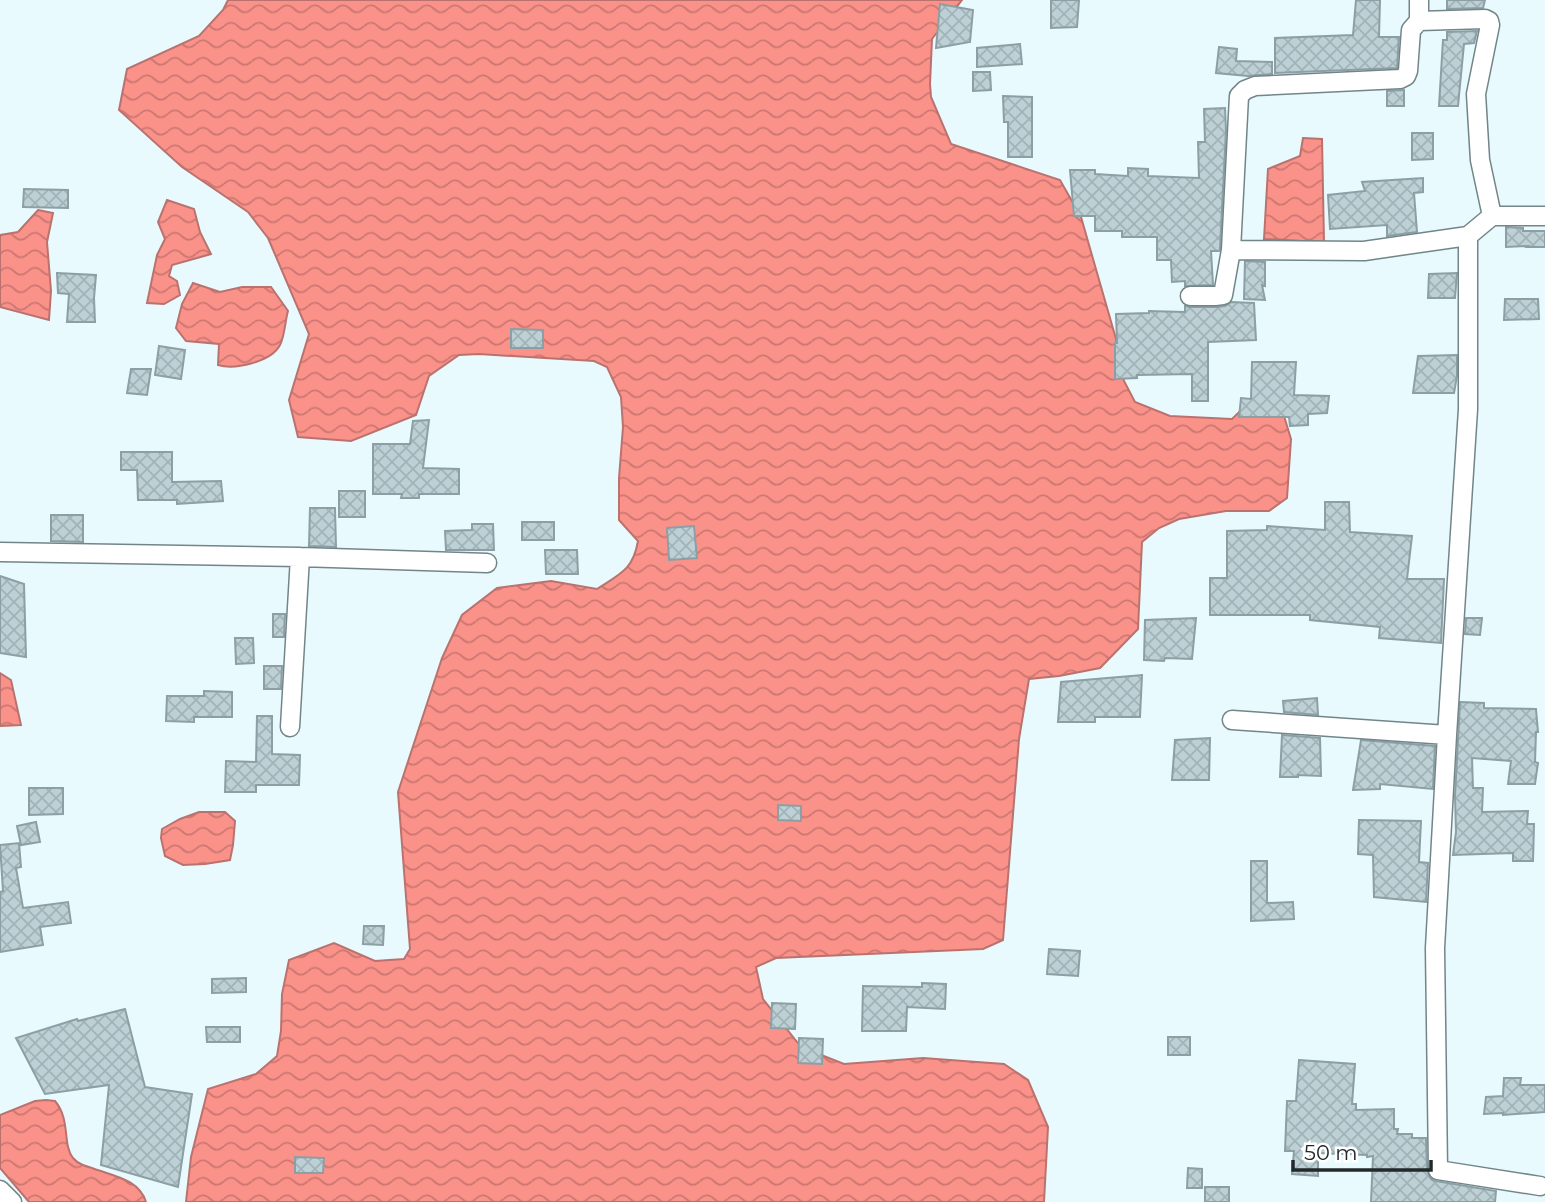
<svg xmlns="http://www.w3.org/2000/svg" width="1545" height="1202" viewBox="0 0 1545 1202" font-family="Montserrat,sans-serif">
<defs>
<pattern id="water-waves" width="16" height="10" patternUnits="userSpaceOnUse" patternTransform="scale(1.75)"><rect width="16" height="10" fill="#fb928a"/><path d="M0 5q4-4 8 0t8 0" fill="none" stroke="#cb7771"/></pattern>
<pattern id="building-cross-hatch" width="8" height="8" patternUnits="userSpaceOnUse" patternTransform="scale(1.75)"><rect width="8" height="8" fill="#bcd0d5"/><path d="M0 0l8 8M0 8l8-8" fill="none" stroke="#a1b3b7"/></pattern>
</defs>
<rect width="100%" height="100%" fill="#e9fafe"/>
<!-- water -->
<path fill="url(#water-waves)" stroke="#ba726e" stroke-width="2" d="M 228,0 L 962,0 L 932,39 L 930,84 L 931,97 L 951,144 L 1060,180 L 1081,217 L 1116,339 L 1124,381 L 1135,402 L 1170,416 L 1232,419 L 1262,390 L 1281,406 L 1291,439 L 1287,498 L 1269,511 L 1226,511 L 1179,519 L 1159,528 L 1142,542 L 1138,629 L 1100,668 L 1059,676 L 1029,679 L 1019,739 L 1003,940 L 983,949 L 776,958 L 756,967 L 763,999 L 801,1047 L 844,1064 L 923,1058 L 1004,1064 L 1028,1080 L 1048,1127 L 1044,1202 L 186,1202 L 191,1157 L 208,1089 L 256,1074 L 277,1056 L 281,1031 L 282,994 L 289,960 L 334,943 L 375,961 L 404,959 L 410,949 L 398,792 L 442,658 L 462,615 L 497,588 L 551,581 L 597,589 C 620,574 633,570 638,541 L 619,520 L 619,478 L 623,427 L 621,397 L 607,367 L 594,361 L 479,354 L 459,355 L 429,376 L 416,415 L 351,441 L 298,437 L 289,400 L 309,334 L 268,238 L 248,212 L 182,167 L 119,110 L 127,69 L 199,36 L 223,10 Z
M 1303,138 L 1322,139 L 1324,242 L 1264,239 L 1268,169 L 1300,156 Z
M 167,200 L 194,209 L 200,232 L 211,254 L 172,265 L 169,276 L 177,281 L 180,295 L 164,304 L 147,303 L 157,255 L 165,239 L 158,222 Z
M 38,210 L 53,213 L 47,242 L 51,291 L 49,320 L 0,307 L 0,235 L 18,232 Z
M 193,283 L 220,292 L 242,287 L 271,287 L 288,311 C 285,321 285,335 280,345 C 271,362 235,370 218,365 L 219,344 L 186,341 L 176,328 L 182,304 Z
M 0,673 L 11,680 L 21,725 L 0,726 Z
M 199,812 L 225,812 L 235,821 L 233,845 L 230,860 L 205,864 L 183,865 L 165,856 L 161,838 L 162,829 L 180,819 Z
M 46,1100 L 55,1101 C 71,1120 62,1144 73,1158 C 78,1164 85,1166 92,1168 C 113,1176 139,1179 146,1202 L 29,1202 L 0,1168 L 0,1115 L 35,1101 Z"/>
<!-- building -->
<path fill="url(#building-cross-hatch)" stroke="#8c9fa4" stroke-width="2" d="M 1051,0 L 1079,0 L 1077,27 L 1051,28 Z
M 1356,0 L 1380,0 L 1379,37 L 1399,37 L 1397,68 L 1275,73 L 1275,38 L 1353,35 Z
M 1447,0 L 1485,0 L 1483,8 L 1447,9 Z
M 940,4 L 973,10 L 970,42 L 936,48 Z
M 1477,31 L 1474,43 L 1464,44 L 1458,106 L 1439,106 L 1443,40 L 1447,40 L 1447,32 Z
M 1020,44 L 1022,64 L 977,67 L 977,48 Z
M 1219,47 L 1237,49 L 1236,61 L 1272,62 L 1272,74 L 1248,76 L 1216,73 Z
M 973,72 L 990,72 L 991,90 L 973,91 Z
M 1404,90 L 1404,106 L 1387,106 L 1387,91 Z
M 1003,96 L 1032,97 L 1032,157 L 1008,157 L 1008,122 L 1004,122 Z
M 1225,108 L 1226,130 L 1220,249 L 1219,251 L 1211,251 L 1213,285 L 1185,286 L 1185,281 L 1172,282 L 1171,260 L 1157,260 L 1157,237 L 1122,237 L 1122,231 L 1095,231 L 1095,216 L 1074,216 L 1070,170 L 1095,170 L 1095,174 L 1128,176 L 1128,168 L 1148,169 L 1148,176 L 1199,178 L 1198,142 L 1205,142 L 1204,109 Z
M 1412,133 L 1433,133 L 1433,159 L 1412,160 Z
M 1423,178 L 1423,192 L 1414,193 L 1417,232 L 1387,236 L 1387,225 L 1330,229 L 1328,195 L 1365,191 L 1362,182 Z
M 24,189 L 68,190 L 68,208 L 23,207 Z
M 1506,227 L 1523,228 L 1523,231 L 1545,231 L 1545,247 L 1527,247 L 1528,246 L 1506,247 Z
M 1245,261 L 1265,262 L 1265,286 L 1262,285 L 1265,300 L 1244,299 Z
M 57,273 L 96,275 L 94,298 L 95,322 L 67,322 L 69,294 L 58,293 Z
M 1457,273 L 1455,298 L 1428,298 L 1429,274 Z
M 1505,299 L 1538,299 L 1539,319 L 1504,320 Z
M 1231,302 L 1254,303 L 1256,340 L 1208,342 L 1208,401 L 1192,401 L 1192,374 L 1137,375 L 1137,378 L 1115,379 L 1115,343 L 1117,343 L 1116,314 L 1149,313 L 1149,311 L 1185,312 L 1185,306 L 1190,307 L 1216,307 L 1225,306 Z
M 511,329 L 543,330 L 543,348 L 511,348 Z
M 159,346 L 185,350 L 181,379 L 155,375 Z
M 1457,355 L 1457,376 L 1454,393 L 1413,393 L 1418,356 Z
M 1252,362 L 1296,362 L 1294,395 L 1329,396 L 1327,413 L 1308,414 L 1308,425 L 1290,426 L 1289,417 L 1239,417 L 1241,398 L 1251,399 Z
M 131,369 L 151,369 L 147,395 L 127,393 Z
M 429,420 L 423,468 L 459,469 L 459,494 L 419,494 L 419,498 L 401,498 L 402,494 L 373,494 L 373,444 L 410,444 L 413,421 Z
M 121,452 L 172,452 L 172,482 L 221,481 L 223,501 L 177,504 L 177,500 L 138,500 L 137,470 L 121,470 Z
M 339,491 L 365,491 L 365,517 L 339,517 Z
M 1325,502 L 1349,502 L 1350,532 L 1412,536 L 1407,579 L 1444,579 L 1441,643 L 1379,638 L 1380,627 L 1310,620 L 1310,615 L 1210,615 L 1210,578 L 1227,578 L 1227,531 L 1267,530 L 1267,526 L 1325,530 Z
M 310,508 L 335,508 L 336,547 L 309,546 Z
M 51,515 L 83,515 L 83,542 L 51,541 Z
M 522,522 L 554,522 L 554,540 L 522,540 Z
M 472,524 L 493,524 L 494,550 L 446,550 L 445,531 L 472,530 Z
M 694,526 L 697,558 L 669,560 L 667,528 Z
M 545,550 L 577,550 L 578,574 L 546,574 Z
M 0,576 L 24,584 L 26,657 L 0,653 Z
M 273,614 L 285,614 L 284,637 L 273,637 Z
M 1196,618 L 1192,659 L 1165,658 L 1164,661 L 1144,660 L 1145,620 Z
M 1466,618 L 1482,618 L 1480,635 L 1465,634 Z
M 235,638 L 253,638 L 254,663 L 236,664 Z
M 264,666 L 282,666 L 281,689 L 264,689 Z
M 1142,675 L 1140,717 L 1095,717 L 1095,722 L 1058,722 L 1061,682 Z
M 204,691 L 232,692 L 232,717 L 194,717 L 194,722 L 166,721 L 167,696 L 204,696 Z
M 1317,698 L 1318,715 L 1284,712 L 1283,701 Z
M 1460,702 L 1484,703 L 1484,708 L 1536,709 L 1538,732 L 1536,732 L 1535,762 L 1538,763 L 1535,784 L 1508,784 L 1511,761 L 1472,758 L 1473,788 L 1483,788 L 1482,812 L 1528,811 L 1527,824 L 1534,824 L 1533,861 L 1513,861 L 1513,853 L 1453,855 L 1456,832 L 1455,796 Z
M 257,716 L 272,716 L 272,754 L 300,755 L 299,785 L 256,785 L 256,792 L 225,792 L 226,761 L 256,762 Z
M 1282,735 L 1320,738 L 1321,776 L 1298,775 L 1298,777 L 1280,777 Z
M 1210,738 L 1209,780 L 1172,780 L 1175,740 Z
M 1361,740 L 1435,746 L 1433,789 L 1380,784 L 1380,789 L 1353,790 Z
M 29,788 L 63,788 L 63,814 L 29,815 Z
M 778,805 L 801,806 L 801,821 L 778,820 Z
M 1359,820 L 1421,821 L 1419,862 L 1428,863 L 1426,902 L 1374,897 L 1373,855 L 1358,854 Z
M 36,822 L 40,842 L 21,845 L 17,826 Z
M 19,843 L 21,867 L 16,868 L 23,908 L 68,902 L 71,923 L 40,927 L 43,945 L 0,952 L 0,892 L 3,891 L 0,845 Z
M 1251,861 L 1267,861 L 1267,903 L 1293,902 L 1294,919 L 1251,921 Z
M 364,926 L 384,926 L 383,945 L 363,944 Z
M 1049,949 L 1080,951 L 1078,976 L 1047,974 Z
M 246,978 L 246,992 L 212,993 L 212,979 Z
M 922,983 L 946,984 L 945,1009 L 907,1007 L 906,1031 L 862,1031 L 863,986 L 922,987 Z
M 772,1003 L 796,1004 L 795,1029 L 771,1028 Z
M 125,1009 L 145,1087 L 192,1094 L 178,1187 L 101,1165 L 109,1085 L 45,1094 L 16,1038 L 77,1019 L 78,1021 Z
M 206,1027 L 240,1027 L 240,1042 L 207,1042 Z
M 1168,1037 L 1190,1037 L 1190,1055 L 1168,1055 Z
M 799,1038 L 823,1039 L 822,1064 L 798,1063 Z
M 1299,1060 L 1355,1064 L 1352,1104 L 1356,1104 L 1356,1110 L 1394,1109 L 1394,1129 L 1398,1129 L 1397,1134 L 1412,1134 L 1412,1138 L 1426,1138 L 1427,1170 L 1431,1179 L 1436,1181 L 1496,1191 L 1495,1202 L 1371,1202 L 1373,1156 L 1367,1157 L 1367,1155 L 1318,1153 L 1318,1176 L 1292,1174 L 1294,1151 L 1285,1151 L 1287,1101 L 1296,1101 Z
M 1504,1078 L 1521,1078 L 1520,1085 L 1545,1085 L 1545,1112 L 1503,1115 L 1503,1113 L 1484,1114 L 1486,1097 L 1503,1096 Z
M 295,1157 L 324,1158 L 323,1173 L 295,1173 Z
M 1188,1168 L 1202,1169 L 1202,1188 L 1187,1188 Z
M 1205,1187 L 1229,1187 L 1229,1202 L 1205,1202 Z"/>
<g fill="none" stroke-linecap="round" stroke-linejoin="round">
<!-- minor casing -->
<g stroke="#728589" stroke-width="21">
<path id="minor" d="M 1419,0 L 1419,21
M 1468,236 L 1364,251 L 1231,250 L 1239,96 L 1245,90 L 1255,86 L 1400,79 L 1406,76 L 1408,71 L 1411,30 L 1419,21 L 1485,19 L 1489,21 L 1490,25 L 1476,94 L 1480,160 L 1492,216
M 1190,296 L 1215,296 L 1223,295 L 1231,250
M 0,552 L 300,557 L 487,563
M 1232,720 L 1447,735
M 290,727 L 300,557
M 1540,1186 L 1438,1170 L 1435,948 L 1447,735 L 1468,409 L 1468,236 L 1492,216 L 1545,216
M 0,1190 L 12,1202"/>
</g>
<!-- minor -->
<use href="#minor" stroke="#fff" stroke-width="18"/>
</g>
<!-- scale -->
<path d="M1293 1160v10h138v-10" fill="none" stroke="#22292b" stroke-width="3.5"/>
<text x="1304" y="1160" font-size="21" fill="#22292b" stroke="#ffffff" stroke-width="5" paint-order="stroke">50 m</text>
</svg>
